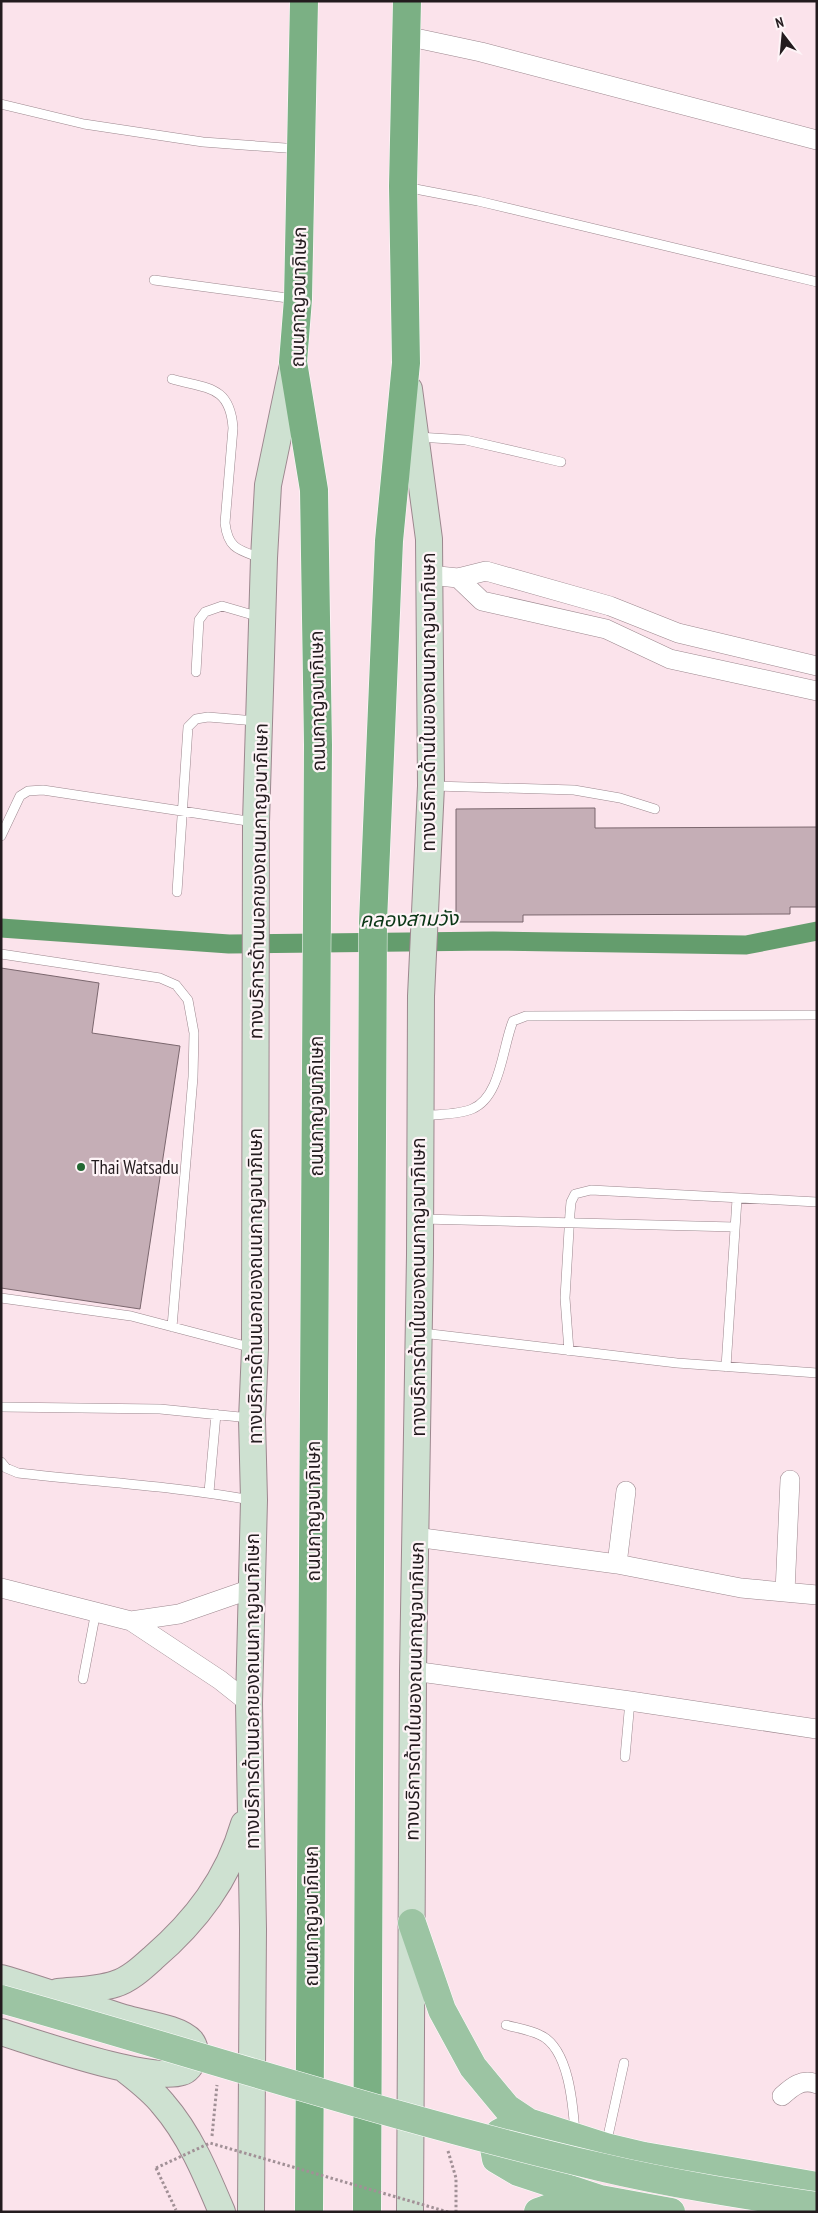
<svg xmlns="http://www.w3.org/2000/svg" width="818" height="2213" viewBox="0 0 818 2213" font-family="'PT Sans Narrow','Noto Sans Thai',sans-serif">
<rect width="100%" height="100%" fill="#fbe3eb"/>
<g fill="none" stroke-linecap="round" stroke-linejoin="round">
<!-- canal -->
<path stroke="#649d6d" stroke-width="19" d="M 1,928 L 229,944 L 493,941 L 746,945 L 817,931"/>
</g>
<!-- building -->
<path fill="#c5aeb6" stroke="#7b676e" d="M 595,808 L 595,828 L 817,827 L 817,907 L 790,907 L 790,914 L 523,915 L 523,922 L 456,922 L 456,809 Z
M 1,968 L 99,983 L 92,1033 L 180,1046 L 140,1309 L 1,1288 Z"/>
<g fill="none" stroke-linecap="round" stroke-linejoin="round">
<!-- service casing -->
<g stroke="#9c878e" stroke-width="10">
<path id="service" d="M 1,104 L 84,124 L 203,142 L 299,149
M 405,187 L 478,201 L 817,282
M 154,280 L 295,299
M 172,379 C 207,389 230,385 233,428 L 225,523 C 228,549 239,550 261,558
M 418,437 L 466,440 L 561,462
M 196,672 L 199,620 L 205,612 L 222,606 L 260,617
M 434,786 L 574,790 L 620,798 L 655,809
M 1,836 L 20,796 L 28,791 L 43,790 L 254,822
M 177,892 L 188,727 L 196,719 L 208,717 L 257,721
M 1,954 L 160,978 L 176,985 L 188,1000 L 194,1033 L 193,1077 L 172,1327
M 422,1116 C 437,1114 458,1115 472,1109 C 501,1097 502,1048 513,1021 L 526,1016 L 817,1015
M 422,1219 L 735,1227
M 1,1298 L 131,1316 L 253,1348
M 422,1333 L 677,1363 L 817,1373
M 569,1351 L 565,1298 L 570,1213 L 571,1202 L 575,1194 L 591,1190 L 817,1202
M 726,1367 L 737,1199
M 1,1407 L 160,1409 L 250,1418
M 1,1462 L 6,1468 L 18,1473 C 96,1482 174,1486 251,1500
M 209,1492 L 216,1414
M 83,1679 L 96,1611
M 625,1757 L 630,1701
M 506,2025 C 517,2028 530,2030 540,2035 C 569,2048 573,2105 575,2133
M 606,2145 L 624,2063"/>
</g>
<!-- minor casing -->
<g stroke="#9c878e" stroke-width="20">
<path id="minor" d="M 406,36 L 481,52 L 817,140
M 429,575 L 458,578 L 486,571 L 610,606 L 678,633 L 817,666
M 458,578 L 482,601 L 606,629 L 670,659 L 817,691
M 415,1537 L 617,1564 L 741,1588 L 817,1595
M 617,1564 L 626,1491
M 1,1588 L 131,1621 L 220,1680 L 249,1703
M 785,1592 L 790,1480
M 131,1621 L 179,1614 L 251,1589
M 413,1671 L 630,1701 L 817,1729
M 782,2096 C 792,2087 802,2078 817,2084"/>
</g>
<!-- secondary casing -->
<g stroke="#9c878e" stroke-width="28">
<path id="secondary" d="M 409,389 L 429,539 L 431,786 L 421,996 L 420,1255 L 413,1671 L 410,2212
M 1,1978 C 44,1990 85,2006 128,2019 C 145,2024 180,2028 191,2041 C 195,2046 196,2053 194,2059 C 192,2064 187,2071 182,2072 C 150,2083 37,2043 1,2032
M 58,1992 C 77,1990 97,1990 115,1984 C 129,1980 142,1968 153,1958 C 196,1921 228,1879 244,1824
M 123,2068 C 137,2079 152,2090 163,2104 C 190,2135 206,2174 222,2212
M 251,2212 L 253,1929 L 249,1703 L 254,1500 L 252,1419 L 255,1349 L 256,822 L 264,558 L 268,485 L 293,365"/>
</g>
<!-- primary casing -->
<g stroke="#fff" stroke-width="29">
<path id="primary" d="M 412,1923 L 442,2010 L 473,2067 L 507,2108 L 528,2122 L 606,2147 L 644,2156 L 817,2186
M 512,2126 L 499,2133 L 494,2148 L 496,2159 L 518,2172 L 600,2199 L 671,2212
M 538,2212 L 564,2203 L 594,2200"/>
</g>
<!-- trunk casing -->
<g stroke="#fff" stroke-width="29">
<path id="trunk" d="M 304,1 L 298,299 L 293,362 L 314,490 L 318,745 L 309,2212
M 367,2212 L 373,922 L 389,541 L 406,363 L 403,186 L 407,1"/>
</g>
<!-- path -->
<path stroke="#a19096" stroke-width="3" stroke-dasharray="2.5 2.5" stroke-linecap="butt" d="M 212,2136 L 217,2085
M 448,2151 L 456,2178 L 456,2212
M 156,2168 L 176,2210"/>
<!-- service -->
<use href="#service" stroke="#fff" stroke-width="9"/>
<!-- minor -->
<use href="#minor" stroke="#fff" stroke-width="19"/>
<!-- secondary -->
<use href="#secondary" stroke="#cee1d1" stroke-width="26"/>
<!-- primary -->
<use href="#primary" stroke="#9cc4a3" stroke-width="28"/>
<!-- trunk -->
<use href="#trunk" stroke="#7bb084" stroke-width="28"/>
<!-- primary-bridge casing -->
<g stroke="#fff" stroke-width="29" stroke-linecap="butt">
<path id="primary-bridge" d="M 1,1999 C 201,2055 398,2120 600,2167 C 672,2184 744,2195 817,2206"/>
</g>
<!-- path-bridge -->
<path stroke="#a19096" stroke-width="3" stroke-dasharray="2.5 2.5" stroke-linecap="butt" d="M 156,2168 L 210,2143 L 448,2212"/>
<!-- primary-bridge -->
<use href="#primary-bridge" stroke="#9cc4a3" stroke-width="28"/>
</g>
<!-- markers -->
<circle fill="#236833" stroke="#fef4f7" stroke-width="2" cx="81" cy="1167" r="5"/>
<g text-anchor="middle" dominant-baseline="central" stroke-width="4.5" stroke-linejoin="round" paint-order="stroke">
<!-- street labels -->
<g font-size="19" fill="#231b1e" stroke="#fef4f7">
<text transform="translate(298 297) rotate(-89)">ถนนกาญจนาภิเษก</text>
<text transform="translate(317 701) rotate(-91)">ถนนกาญจนาภิเษก</text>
<text transform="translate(428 702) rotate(-90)">ทางบริการด้านในของถนนกาญจนาภิเษก</text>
<text transform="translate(258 881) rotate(-89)">ทางบริการด้านนอกของถนนกาญจนาภิเษก</text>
<text transform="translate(316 1106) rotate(-90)">ถนนกาญจนาภิเษก</text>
<text transform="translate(255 1286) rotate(-90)">ทางบริการด้านนอกของถนนกาญจนาภิเษก</text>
<text transform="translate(418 1287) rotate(-90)">ทางบริการด้านในของถนนกาญจนาภิเษก</text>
<text transform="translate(313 1511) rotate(-90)">ถนนกาญจนาภิเษก</text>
<text transform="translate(252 1691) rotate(-90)">ทางบริการด้านนอกของถนนกาญจนาภิเษก</text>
<text transform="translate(414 1691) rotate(-89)">ทางบริการด้านในของถนนกาญจนาภิเษก</text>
<text transform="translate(311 1916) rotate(-90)">ถนนกาญจนาภิเษก</text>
</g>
<!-- poi labels -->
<g font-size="19" fill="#231b1e" stroke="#fef4f7" text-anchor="start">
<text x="91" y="1167">Thai Watsadu</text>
</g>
<!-- water labels -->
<g font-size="20" font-style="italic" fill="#083514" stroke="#fef4f7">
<text transform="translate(409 919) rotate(-1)">คลองสามวัง</text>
</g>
</g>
<!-- border -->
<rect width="818" height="2213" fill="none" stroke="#231b1e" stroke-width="5"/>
<!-- north arrow -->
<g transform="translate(783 35) rotate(344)" stroke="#fef4f7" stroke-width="4" paint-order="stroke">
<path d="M0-4L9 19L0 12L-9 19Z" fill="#231b1e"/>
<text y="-8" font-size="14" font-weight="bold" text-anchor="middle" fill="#231b1e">N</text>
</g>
</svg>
